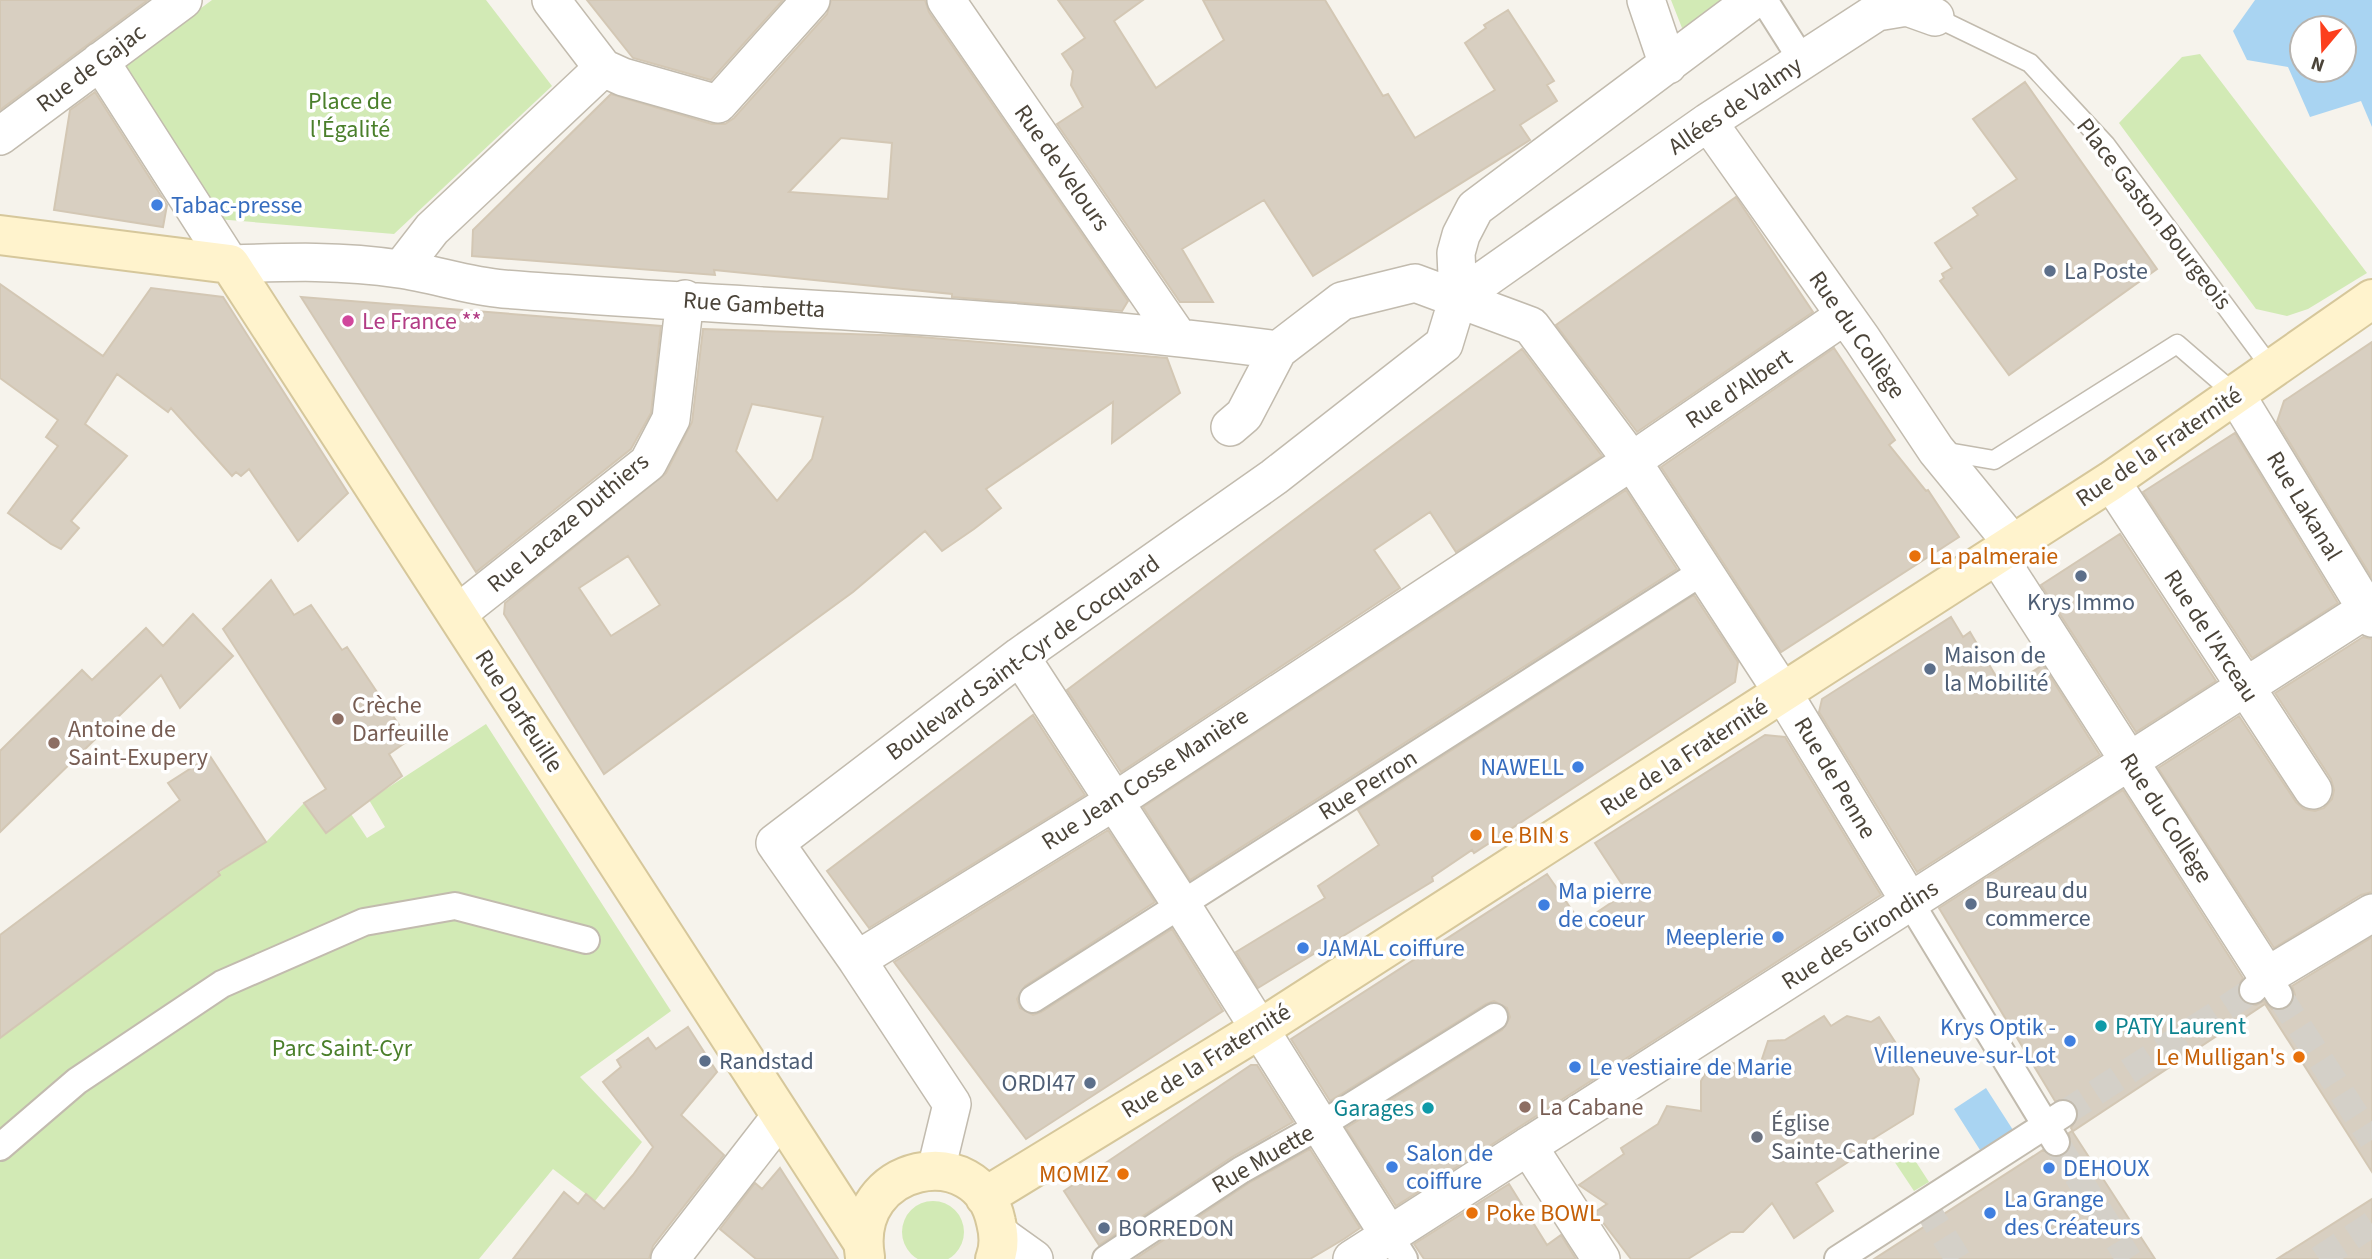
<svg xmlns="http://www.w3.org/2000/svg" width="2372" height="1259" viewBox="0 0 2372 1259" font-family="'Source Sans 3',sans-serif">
<rect width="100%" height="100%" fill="#f6f3ec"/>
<!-- green -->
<path fill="#d2eab5" d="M 212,0 L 486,0 L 552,86 L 394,234 L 217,219 L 117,70 Z
M 1671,0 L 1729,0 L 1684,33 Z
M 2200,54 L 2367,273 L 2308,309 L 2287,316 L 2256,309 L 2119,123 L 2182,57 Z
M 486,724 L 671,1011 L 580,1077 L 642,1142 L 595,1201 L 553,1169 L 479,1259 L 0,1259 L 0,1038 L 224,869 L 266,842 L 304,803 L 326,832 L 351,814 L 367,838 L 385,827 L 369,800 Z
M 1905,1145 L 1929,1182 L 1914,1191 L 1890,1155 Z
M902 1232a31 31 0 1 1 62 0a31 31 0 1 1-62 0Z"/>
<!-- water -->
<path fill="#a9d4f2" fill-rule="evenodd" d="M 2255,0 L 2372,0 L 2372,127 L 2361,101 L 2310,117 L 2288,67 L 2247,60 L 2233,31 ZM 2344,28 L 2344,70 L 2302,70 L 2302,28 Z
M 1986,1088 L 2013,1130 L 1980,1150 L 1954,1109 Z"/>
<!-- building -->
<path fill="#d8cfc1" stroke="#d3c7b4" stroke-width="2" fill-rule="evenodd" d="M 0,0 L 148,0 L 0,110 Z
M 587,0 L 783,0 L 711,80 L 633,58 Z
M 831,0 L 925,0 L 929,12 L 1128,301 L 1122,311 L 952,297 L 952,294 L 714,270 L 715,275 L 472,256 L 473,230 L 611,94 L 712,124 L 725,124 L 734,118 L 827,14 ZM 841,138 L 892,143 L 888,199 L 789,192 Z
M 1058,0 L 1143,0 L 1114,21 L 1156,88 L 1224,40 L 1203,0 L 1325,0 L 1383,96 L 1388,94 L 1415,138 L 1495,90 L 1465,43 L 1486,28 L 1484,25 L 1508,10 L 1554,81 L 1547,85 L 1557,101 L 1520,125 L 1530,140 L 1313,276 L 1264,200 L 1182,249 L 1213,302 L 1180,302 L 1057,124 L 1083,107 L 1071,85 L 1073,71 L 1062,54 L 1085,38 Z
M 2025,82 L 2157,269 L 2009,375 L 1940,281 L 1944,278 L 1942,274 L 1952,268 L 1935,243 L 1978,215 L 1973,208 L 2017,179 L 1973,119 Z
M 95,92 L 167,205 L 163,227 L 54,210 L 70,110 Z
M 1736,197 L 1813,312 L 1637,432 L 1556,325 Z
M 0,284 L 103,356 L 151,288 L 223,297 L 348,493 L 298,541 L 249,469 L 241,476 L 236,472 L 232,476 L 171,408 L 168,412 L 117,374 L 85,424 L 127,456 L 71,521 L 79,528 L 61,549 L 51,544 L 8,513 L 58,446 L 46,437 L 58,420 L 0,378 Z
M 301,297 L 661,326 L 651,413 L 631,449 L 476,572 Z
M 703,329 L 909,336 L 1167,358 L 1180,393 L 1112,443 L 1113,402 L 986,489 L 1001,508 L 974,529 L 942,551 L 925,531 L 853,592 L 604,774 L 504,614 L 505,603 L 666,473 L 692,422 ZM 752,404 L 823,417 L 812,459 L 777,501 L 736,451 ZM 628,556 L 660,605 L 611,636 L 579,588 Z
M 2372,342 L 2372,578 L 2277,422 L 2284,401 Z
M 1834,348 L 1895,440 L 1889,445 L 1926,491 L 1928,490 L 1959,537 L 1781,652 L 1661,467 Z
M 1522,349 L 1602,456 L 1456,552 L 1430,512 L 1374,550 L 1400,588 L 1121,772 L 1067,690 Z
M 2235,433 L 2338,603 L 2252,658 L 2143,492 Z
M 1626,490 L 1677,569 L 1190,880 L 1143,807 Z
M 2120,534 L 2216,681 L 2136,732 L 2041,585 Z
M 271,580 L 294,615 L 311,605 L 342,650 L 347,647 L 409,740 L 389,754 L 402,776 L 326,833 L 304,803 L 326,789 L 223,629 Z
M 1694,595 L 1738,662 L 1735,682 L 1474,853 L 1472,850 L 1432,877 L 1433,881 L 1258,988 L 1236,952 L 1325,898 L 1318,886 L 1379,845 L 1358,810 Z
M 193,614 L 233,656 L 180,708 L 161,675 L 0,832 L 0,751 L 82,670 L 92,680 L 146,628 L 163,646 Z
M 1951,617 L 1963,637 L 1970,632 L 2004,690 L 2043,665 L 2100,755 L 1917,872 L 1819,712 L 1822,699 Z
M 2363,637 L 2372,639 L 2372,892 L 2361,895 L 2274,948 L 2158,768 L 2239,716 L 2296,802 L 2304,809 L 2315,811 L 2324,808 L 2332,799 L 2334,790 L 2331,779 L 2275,693 Z
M 1033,715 L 1085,795 L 869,928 L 827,871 Z
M 1765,735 L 1785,737 L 1881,895 L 1396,1206 L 1346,1128 L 1502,1030 L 1510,1017 L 1507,1008 L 1494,1001 L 1486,1004 L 1330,1101 L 1291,1039 L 1547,874 L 1581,923 L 1627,892 L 1595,843 Z
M 210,756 L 266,842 L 218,872 L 220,875 L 0,1038 L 0,935 L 180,800 L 168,783 Z
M 2123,790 L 2243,978 L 2238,987 L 2242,1002 L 2256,1005 L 2264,1001 L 2272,1009 L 2287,1009 L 2295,995 L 2292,986 L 2372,937 L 2372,1172 L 2265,1004 L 2073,1131 L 2071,1128 L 2079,1114 L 2077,1106 L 2070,1100 L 2055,1101 L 1939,908 Z
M 1108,830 L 1155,902 L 1025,986 L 1017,999 L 1020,1008 L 1033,1015 L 1041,1012 L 1172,929 L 1223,1011 L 1026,1139 L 894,962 Z
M 1824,1016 L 1831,1026 L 1847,1016 L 1871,1022 L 1879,1017 L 1919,1079 L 1913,1114 L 1855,1150 L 1851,1160 L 1816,1183 L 1833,1211 L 1794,1238 L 1772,1203 L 1743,1232 L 1731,1232 L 1688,1259 L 1631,1259 L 1595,1212 L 1607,1204 L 1579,1185 L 1624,1154 L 1621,1148 L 1658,1124 L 1667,1106 L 1701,1111 L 1701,1081 L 1713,1060 L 1730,1062 L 1758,1071 L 1768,1041 L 1785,1040 Z
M 688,1027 L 717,1072 L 681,1115 L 724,1155 L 653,1246 L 649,1259 L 513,1259 L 564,1192 L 578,1204 L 586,1194 L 604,1209 L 633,1175 L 653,1147 L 603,1082 L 621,1067 L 617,1060 L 648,1038 L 656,1049 Z
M 1251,1065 L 1257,1065 L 1293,1122 L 1232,1157 L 1099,1245 L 1064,1191 Z
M 2072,1131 L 2155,1259 L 1874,1259 L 2043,1150 L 2056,1158 L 2065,1155 L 2070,1149 L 2069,1133 Z
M 1310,1149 L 1360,1228 L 1344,1239 L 1310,1259 L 1135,1259 L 1249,1183 Z
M 780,1168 L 812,1218 L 838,1259 L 756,1259 L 720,1229 L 755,1183 L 762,1189 Z
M 1509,1184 L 1547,1245 L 1561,1235 L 1576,1259 L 1424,1259 L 1414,1244 Z
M 2372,1199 L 2372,1259 L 2277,1259 Z"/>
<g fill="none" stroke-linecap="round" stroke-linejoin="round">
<!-- pedestrian-tunnel -->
<path stroke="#d4d0c8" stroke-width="26" stroke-dasharray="26 13" stroke-linecap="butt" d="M 2279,995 L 2372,1140
M 2063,1114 L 2253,990
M 2056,1142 L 2129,1259
M 1924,1204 L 1958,1259
M 2319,1259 L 2372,1224"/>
<!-- service casing -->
<g stroke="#c2bbae" stroke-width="21">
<path id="service" d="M 1935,17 L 2030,63 L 2106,145 L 2272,369
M 1942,451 L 1994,460 L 2177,344 L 2236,395"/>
</g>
<!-- pedestrian casing -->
<g stroke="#c2bbae" stroke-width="30">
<path id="pedestrian" d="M 1764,0 L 1802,60
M 1910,902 L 2056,1142
M 2253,990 L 2267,976 L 2279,995
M 1033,999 L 1702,572
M 0,1147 L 77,1081 L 222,984 L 364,922 L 455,906 L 586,940
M 1389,1235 L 1404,1259
M 1106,1259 L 1241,1170 L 1321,1125 L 1494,1017
M 1838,1259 L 2063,1114"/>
</g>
<!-- minor casing -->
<g stroke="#c2bbae" stroke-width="40">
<path id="minor" d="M 551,0 L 603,68 L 623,77 L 718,104 L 811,0
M 946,0 L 1178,337
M 1646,0 L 1668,65
M 100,61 L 230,264 C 288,262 342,260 399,269 C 434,274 468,286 503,289 C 761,309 1021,315 1278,350
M 1708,122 L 1862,339 L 1936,450 L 2013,544
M 0,136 L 183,0
M 401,269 L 432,229 L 603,68
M 1458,298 L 1708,122 L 1877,12 L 1907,7 L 1935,17
M 2236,395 L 2372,618
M 1230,427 L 1244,415 L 1278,350 L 1342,301 L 1415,283 L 1531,326 L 1632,461 L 1783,693 L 1910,902
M 2111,481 L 2313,790
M 1997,555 L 2267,976 L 2372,913
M 457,614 L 648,463 L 671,419 L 685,299
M 1020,656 L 1181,904 L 1389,1235
M 857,960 L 775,843 L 1020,656 L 1274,477 L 1444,344 L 1458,298 L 1456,253 L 1461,235 L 1475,208 L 1753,0
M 1528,1146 L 1601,1259
M 936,1170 L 952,1104 L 857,960 L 1115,801 L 1632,461 L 1844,316
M 999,1234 L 1034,1259
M 670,1259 L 781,1116
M 1352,1259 L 2367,609"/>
</g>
<!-- secondary casing -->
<g stroke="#d6c79b" stroke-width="42">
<path id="secondary" d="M 0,235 L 230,264 L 862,1241
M 985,1197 L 1258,1030 L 2111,481 L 2372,299
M 865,1257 C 849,1163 979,1138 996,1222 C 999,1234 1000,1247 995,1259"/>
</g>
<!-- service -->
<use href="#service" stroke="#fff" stroke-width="18"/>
<!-- pedestrian -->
<use href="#pedestrian" stroke="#fff" stroke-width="26"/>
<!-- minor -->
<use href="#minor" stroke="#fff" stroke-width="37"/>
<!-- secondary -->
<use href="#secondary" stroke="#fff3cd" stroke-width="38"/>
</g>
<!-- markers -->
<g fill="#3f7fe0" stroke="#fff" stroke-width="2.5">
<circle cx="157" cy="205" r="7"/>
<circle cx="1578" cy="767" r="7"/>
<circle cx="1544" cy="905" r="7"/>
<circle cx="1778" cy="937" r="7"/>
<circle cx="1303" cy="948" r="7"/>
<circle cx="2070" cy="1041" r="7"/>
<circle cx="1575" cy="1067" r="7"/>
<circle cx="1392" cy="1167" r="7"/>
<circle cx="2049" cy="1168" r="7"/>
<circle cx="1990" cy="1213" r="7"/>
</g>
<g fill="#5c6f8a" stroke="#fff" stroke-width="2.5">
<circle cx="2050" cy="271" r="7"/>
<circle cx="2081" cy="576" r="7"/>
<circle cx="1930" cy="669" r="7"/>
<circle cx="1971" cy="904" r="7"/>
<circle cx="705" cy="1061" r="7"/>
<circle cx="1090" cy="1083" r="7"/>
<circle cx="1104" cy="1228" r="7"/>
</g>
<circle fill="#d1479c" stroke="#fff" stroke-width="2.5" cx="348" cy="321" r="7"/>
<g fill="#e8710a" stroke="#fff" stroke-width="2.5">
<circle cx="1915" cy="556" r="7"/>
<circle cx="1476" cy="835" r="7"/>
<circle cx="2299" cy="1057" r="7"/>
<circle cx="1123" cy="1174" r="7"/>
<circle cx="1472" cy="1213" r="7"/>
</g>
<g fill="#8d6e63" stroke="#fff" stroke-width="2.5">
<circle cx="338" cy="719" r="7"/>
<circle cx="54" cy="743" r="7"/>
<circle cx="1525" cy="1107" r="7"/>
</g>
<g fill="#0f9aa8" stroke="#fff" stroke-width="2.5">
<circle cx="2101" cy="1026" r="7"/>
<circle cx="1428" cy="1108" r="7"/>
</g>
<circle fill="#6b7280" stroke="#fff" stroke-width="2.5" cx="1757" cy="1137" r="7"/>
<g text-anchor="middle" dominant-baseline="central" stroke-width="7" stroke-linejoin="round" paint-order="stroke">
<!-- street labels -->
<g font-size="24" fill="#4b4439" stroke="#fff">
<text transform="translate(91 68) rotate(-37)">Rue de Gajac</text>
<text transform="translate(1735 106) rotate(-34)">Allées de Valmy</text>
<text transform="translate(1062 168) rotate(55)">Rue de Velours</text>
<text transform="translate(2154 214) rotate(52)">Place Gaston Bourgeois</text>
<text transform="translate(754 305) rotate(4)">Rue Gambetta</text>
<text transform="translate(1857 335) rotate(55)">Rue du Collège</text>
<text transform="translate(1739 389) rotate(-34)">Rue d'Albert</text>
<text transform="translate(2159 447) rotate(-34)">Rue de la Fraternité</text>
<text transform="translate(2304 506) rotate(59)">Rue Lakanal</text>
<text transform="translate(568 523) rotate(-40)">Rue Lacaze Duthiers</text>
<text transform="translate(2211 636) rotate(57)">Rue de l'Arceau</text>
<text transform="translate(1023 658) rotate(-36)">Boulevard Saint-Cyr de Cocquard</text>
<text transform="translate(519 711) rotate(57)">Rue Darfeuille</text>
<text transform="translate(1684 757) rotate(-33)">Rue de la Fraternité</text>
<text transform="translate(1835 778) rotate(59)">Rue de Penne</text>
<text transform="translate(1145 779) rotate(-33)">Rue Jean Cosse Manière</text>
<text transform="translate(1368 785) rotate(-32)">Rue Perron</text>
<text transform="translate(2166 818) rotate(57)">Rue du Collège</text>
<text transform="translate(1860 935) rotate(-33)">Rue des Girondins</text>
<text transform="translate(1206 1061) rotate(-32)">Rue de la Fraternité</text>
<text transform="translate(1263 1159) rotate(-30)">Rue Muette</text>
</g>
<!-- park labels -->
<g font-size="24" fill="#4a7f2a" stroke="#fff">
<text x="350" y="101">Place de<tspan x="350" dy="28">l'Égalité</tspan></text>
<text x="342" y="1048">Parc Saint-Cyr</text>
</g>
<!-- shop labels -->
<g font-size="24" fill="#366cbe" stroke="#fff" text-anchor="start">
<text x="171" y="205">Tabac-presse</text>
<text x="1564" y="767" text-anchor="end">NAWELL</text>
<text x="1558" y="891">Ma pierre<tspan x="1558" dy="28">de coeur</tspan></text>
<text x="1764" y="937" text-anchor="end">Meeplerie</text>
<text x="1317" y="948">JAMAL coiffure</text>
<text x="2056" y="1027" text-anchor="end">Krys Optik -<tspan x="2056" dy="28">Villeneuve-sur-Lot</tspan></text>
<text x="1589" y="1067">Le vestiaire de Marie</text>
<text x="1406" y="1153">Salon de<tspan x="1406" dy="28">coiffure</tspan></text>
<text x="2063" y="1168">DEHOUX</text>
<text x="2004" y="1199">La Grange<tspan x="2004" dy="28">des Créateurs</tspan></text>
</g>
<!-- service labels -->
<g font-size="24" fill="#4e5e75" stroke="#fff" text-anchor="start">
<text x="2064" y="271">La Poste</text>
<text x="2081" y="602" text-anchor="middle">Krys Immo</text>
<text x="1944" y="655">Maison de<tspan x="1944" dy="28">la Mobilité</tspan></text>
<text x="1985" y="890">Bureau du<tspan x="1985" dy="28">commerce</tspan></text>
<text x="719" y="1061">Randstad</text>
<text x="1076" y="1083" text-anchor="end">ORDI47</text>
<text x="1118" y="1228">BORREDON</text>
</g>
<!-- hotel labels -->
<g font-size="24" fill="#b23c85" stroke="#fff" text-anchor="start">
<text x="362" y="321">Le France **</text>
</g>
<!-- food labels -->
<g font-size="24" fill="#c56008" stroke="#fff" text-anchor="start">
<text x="1929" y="556">La palmeraie</text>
<text x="1490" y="835">Le BIN s</text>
<text x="2285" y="1057" text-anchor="end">Le Mulligan's</text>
<text x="1109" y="1174" text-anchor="end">MOMIZ</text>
<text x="1486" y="1213">Poke BOWL</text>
</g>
<!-- education labels -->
<g font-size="24" fill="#785e54" stroke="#fff" text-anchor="start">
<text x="352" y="705">Crèche<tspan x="352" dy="28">Darfeuille</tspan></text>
<text x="68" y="729">Antoine de<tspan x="68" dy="28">Saint-Exupery</tspan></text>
<text x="1539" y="1107">La Cabane</text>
</g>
<!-- culture labels -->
<g font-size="24" fill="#0d838f" stroke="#fff" text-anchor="start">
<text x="2115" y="1026">PATY Laurent</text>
<text x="1414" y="1108" text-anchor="end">Garages</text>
</g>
<!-- worship labels -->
<g font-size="24" fill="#5b616d" stroke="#fff" text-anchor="start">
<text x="1771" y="1123">Église<tspan x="1771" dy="28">Sainte-Catherine</tspan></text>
</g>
</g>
<!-- north arrow -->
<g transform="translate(2323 49) rotate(199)"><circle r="33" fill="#ffffff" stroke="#b7b4b0" stroke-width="2"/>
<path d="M0-5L12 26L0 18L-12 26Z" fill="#fc3f1d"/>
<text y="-10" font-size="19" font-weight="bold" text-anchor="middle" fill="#4b4439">N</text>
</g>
</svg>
